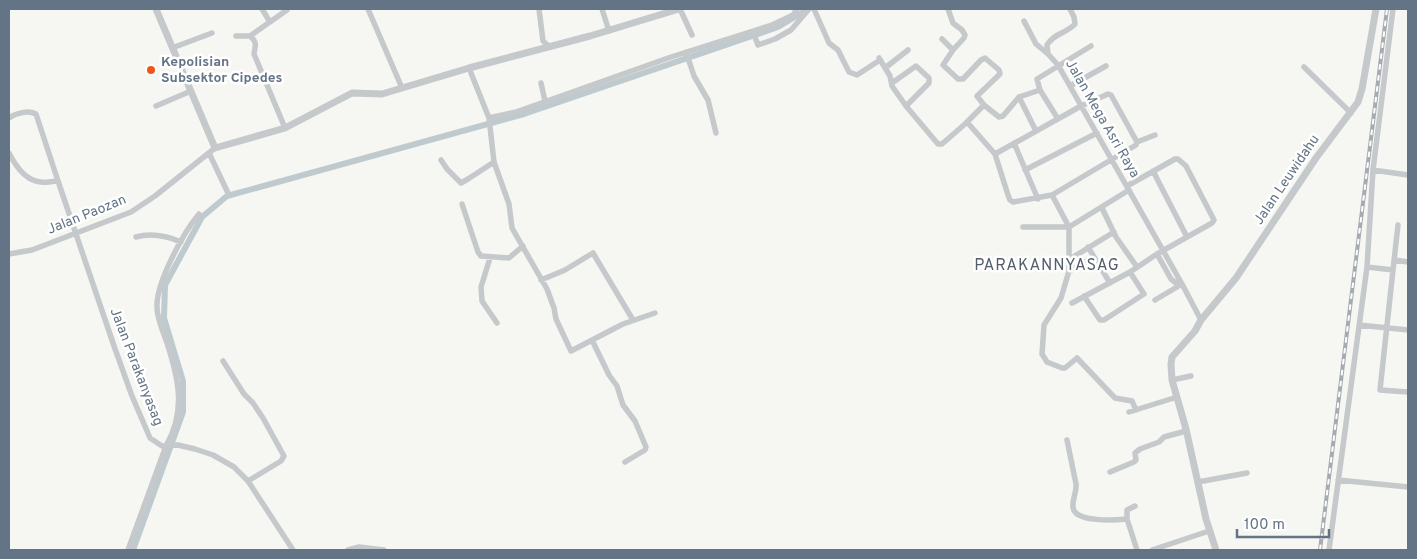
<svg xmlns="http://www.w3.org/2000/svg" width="1417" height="559" viewBox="0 0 1417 559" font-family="Overpass,sans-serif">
<rect width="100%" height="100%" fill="#f6f6f2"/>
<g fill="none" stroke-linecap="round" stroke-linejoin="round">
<!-- canal -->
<path stroke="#bfcacf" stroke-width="6" d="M 133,550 L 183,412 L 183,381 L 164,318 L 165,285 L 202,217 L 227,196 L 524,114 L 778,27 L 803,12 L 804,9"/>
<!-- minor -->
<path stroke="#c5c9cc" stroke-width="5.5" d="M 262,9 L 270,22
M 368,9 L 402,88
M 539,9 L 543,41 L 550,47
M 602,9 L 609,31
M 680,9 L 692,35
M 814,9 L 829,43 L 838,50 L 849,72 L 857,75 L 880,60
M 948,9 L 953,23 L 962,30 L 965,35 L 964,38 L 953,50
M 1070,9 L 1074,17 L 1075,24 C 1067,33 1053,34 1047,45 L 1048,54 L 1058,65 L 1182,284 L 1201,320
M 1024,21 L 1036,44 L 1048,54
M 753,32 L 758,45 L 775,39 L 791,30 L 809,9
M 236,36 L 250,36 C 258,43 255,45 254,54 L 285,128
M 250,36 L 287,10
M 942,39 L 953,50 L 943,65 L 958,79 L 963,79 L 981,60 L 985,58 L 999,70 L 1000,74 L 977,96 L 984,105 L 999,117 L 1003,116 L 1019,97
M 172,48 L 212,33
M 686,52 L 694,76 L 708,100 L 716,133
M 879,58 L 890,76 L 892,86 L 906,106 L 938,144 L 942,144 L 965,124 L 984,105
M 1304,67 L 1351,113
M 469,68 L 489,118 L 494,162 L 509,204 L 512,228 L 547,289 L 554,308 L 556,319 L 571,351 L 623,324 L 655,313
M 885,68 L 908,50
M 541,83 L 545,101
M 892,83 L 916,66 L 929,78 L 929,83 L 906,106
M 1070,86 L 1106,66
M 156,106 L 191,91
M 9,118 C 16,113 28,110 36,114 L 58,181
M 489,118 L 516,112 L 671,57 L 772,25 L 793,15 L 797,9
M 1058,119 L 1040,90 L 1037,79 L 1091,46
M 967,122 L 995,154 L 1008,195 L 1010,200 L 1013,202 L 1052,195 L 1136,145 L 1137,142 L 1111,95 L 1108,94 L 1081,106 L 995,154
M 1036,131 L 1019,97 L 1040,90
M 1137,142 L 1155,135
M 1014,143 L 1038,199
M 9,153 C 15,165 26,181 41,182 C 46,183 52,181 58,181 L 114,346 L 132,396 L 150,438 L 162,446 L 178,445 L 195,449 L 213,455 L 234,467 L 248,481 L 293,550
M 209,153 L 228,193
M 441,160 L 447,169 L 461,183 L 468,179 L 494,162
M 1025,170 L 1097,133
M 1373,170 L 1393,9
M 1153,171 L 1187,237
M 1052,195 L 1069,227 L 1069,271 L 1061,298 L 1044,325 L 1042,354 L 1047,362 L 1062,368 L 1065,368 L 1077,358 L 1115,398 L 1132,401 L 1136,410
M 462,204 L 478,252 L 481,256 L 509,258 L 523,246
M 1102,208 L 1116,237 L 1137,267
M 1023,227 L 1069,227 L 1129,190
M 136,237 C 151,233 167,236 181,242
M 1088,247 L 1110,283
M 9,254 L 32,250 L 131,212 L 155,196 L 215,148
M 1157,254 L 1171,279 L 1176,283 L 1180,281
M 490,258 L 481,287 L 482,301 L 497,323
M 1070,259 L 1114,232
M 1395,260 L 1408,262
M 1367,267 L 1393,270 L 1398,225
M 1393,270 L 1380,390 L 1408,392
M 1069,271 L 1094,257
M 541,280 L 565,270 L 593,253 L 633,320
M 1084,296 L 1100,320 L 1104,320 L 1144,294 L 1130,272 L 1157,254 L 1212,223 L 1214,220 L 1186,166 L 1178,159 L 1175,159 L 1127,186
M 1155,300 L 1182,284
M 1072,303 L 1130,272
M 1359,325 L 1408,330
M 592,340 L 609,375 L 617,386 L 623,405 L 635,421 L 646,447 L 645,450 L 625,462
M 223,361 L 244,394 L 253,403 L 263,418 L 284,456 L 281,461 L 248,481
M 1172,380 L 1191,376
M 1129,412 L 1177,397
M 1067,440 L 1076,484 C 1077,492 1072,499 1073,507 C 1074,523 1116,520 1127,519 L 1137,550
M 1110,472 L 1134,462 L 1136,460 L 1135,453 L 1140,449 L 1159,442 L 1164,437 L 1186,431
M 1338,480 L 1408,487
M 1198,482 L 1247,473
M 1127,519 L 1127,510 L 1135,506
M 128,550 L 166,446 C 186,411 179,380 167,343 C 163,331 157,319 157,307 C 156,283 183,233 199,214
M 348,550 L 359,547 L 384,550
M 1152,550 L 1209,531
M 1329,550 L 1367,267 L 1373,170 L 1408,175"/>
<!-- tertiary -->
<path stroke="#c5c9cc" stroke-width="7" d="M 156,9 L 215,148 L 285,128 L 352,93 L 382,94 L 469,68 L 590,36 L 679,9
M 1216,550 L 1206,519 L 1186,429 L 1172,380 L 1171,364 L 1172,357 L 1195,331 L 1201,320 L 1236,278 L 1316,158 L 1358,102 L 1362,89 L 1376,9"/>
<!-- rail casing -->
<g stroke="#a5abb1" stroke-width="4">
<path id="rail" d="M 1320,550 L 1387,9"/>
</g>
<!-- rail -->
<use href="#rail" stroke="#fff" stroke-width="2" stroke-dasharray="5.5" stroke-linecap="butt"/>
</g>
<!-- markers -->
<circle fill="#ef571a" stroke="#fff" stroke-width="2" cx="151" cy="70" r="5"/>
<g text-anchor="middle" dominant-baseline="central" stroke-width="5" stroke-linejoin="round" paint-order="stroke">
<!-- poi labels -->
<g font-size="14" font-weight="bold" fill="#637486" stroke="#fff" text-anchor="start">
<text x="161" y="62">Kepolisian<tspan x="161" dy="16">Subsektor Cipedes</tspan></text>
</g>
<!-- street labels -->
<g font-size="14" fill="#637486" stroke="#fff">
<text transform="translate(1102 119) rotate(60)">Jalan Mega Asri Raya</text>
<text transform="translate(1287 180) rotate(-56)">Jalan Leuwidahu</text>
<text transform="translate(87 215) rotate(-22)">Jalan Paozan</text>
<text transform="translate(136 367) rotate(69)">Jalan Parakanyasag</text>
</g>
<!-- quarter labels -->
<g font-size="16" letter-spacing="1" fill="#525e6a" stroke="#fff">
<text x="1047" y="266">PARAKANNYASAG</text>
</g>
</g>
<!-- border -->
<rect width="1417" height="559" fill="none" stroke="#637486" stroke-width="20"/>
<!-- scale -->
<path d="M1237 529v8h92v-8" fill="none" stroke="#637486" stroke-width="2.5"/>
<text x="1244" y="529" font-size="15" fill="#637486" stroke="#ffffff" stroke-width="4" paint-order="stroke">100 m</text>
</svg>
